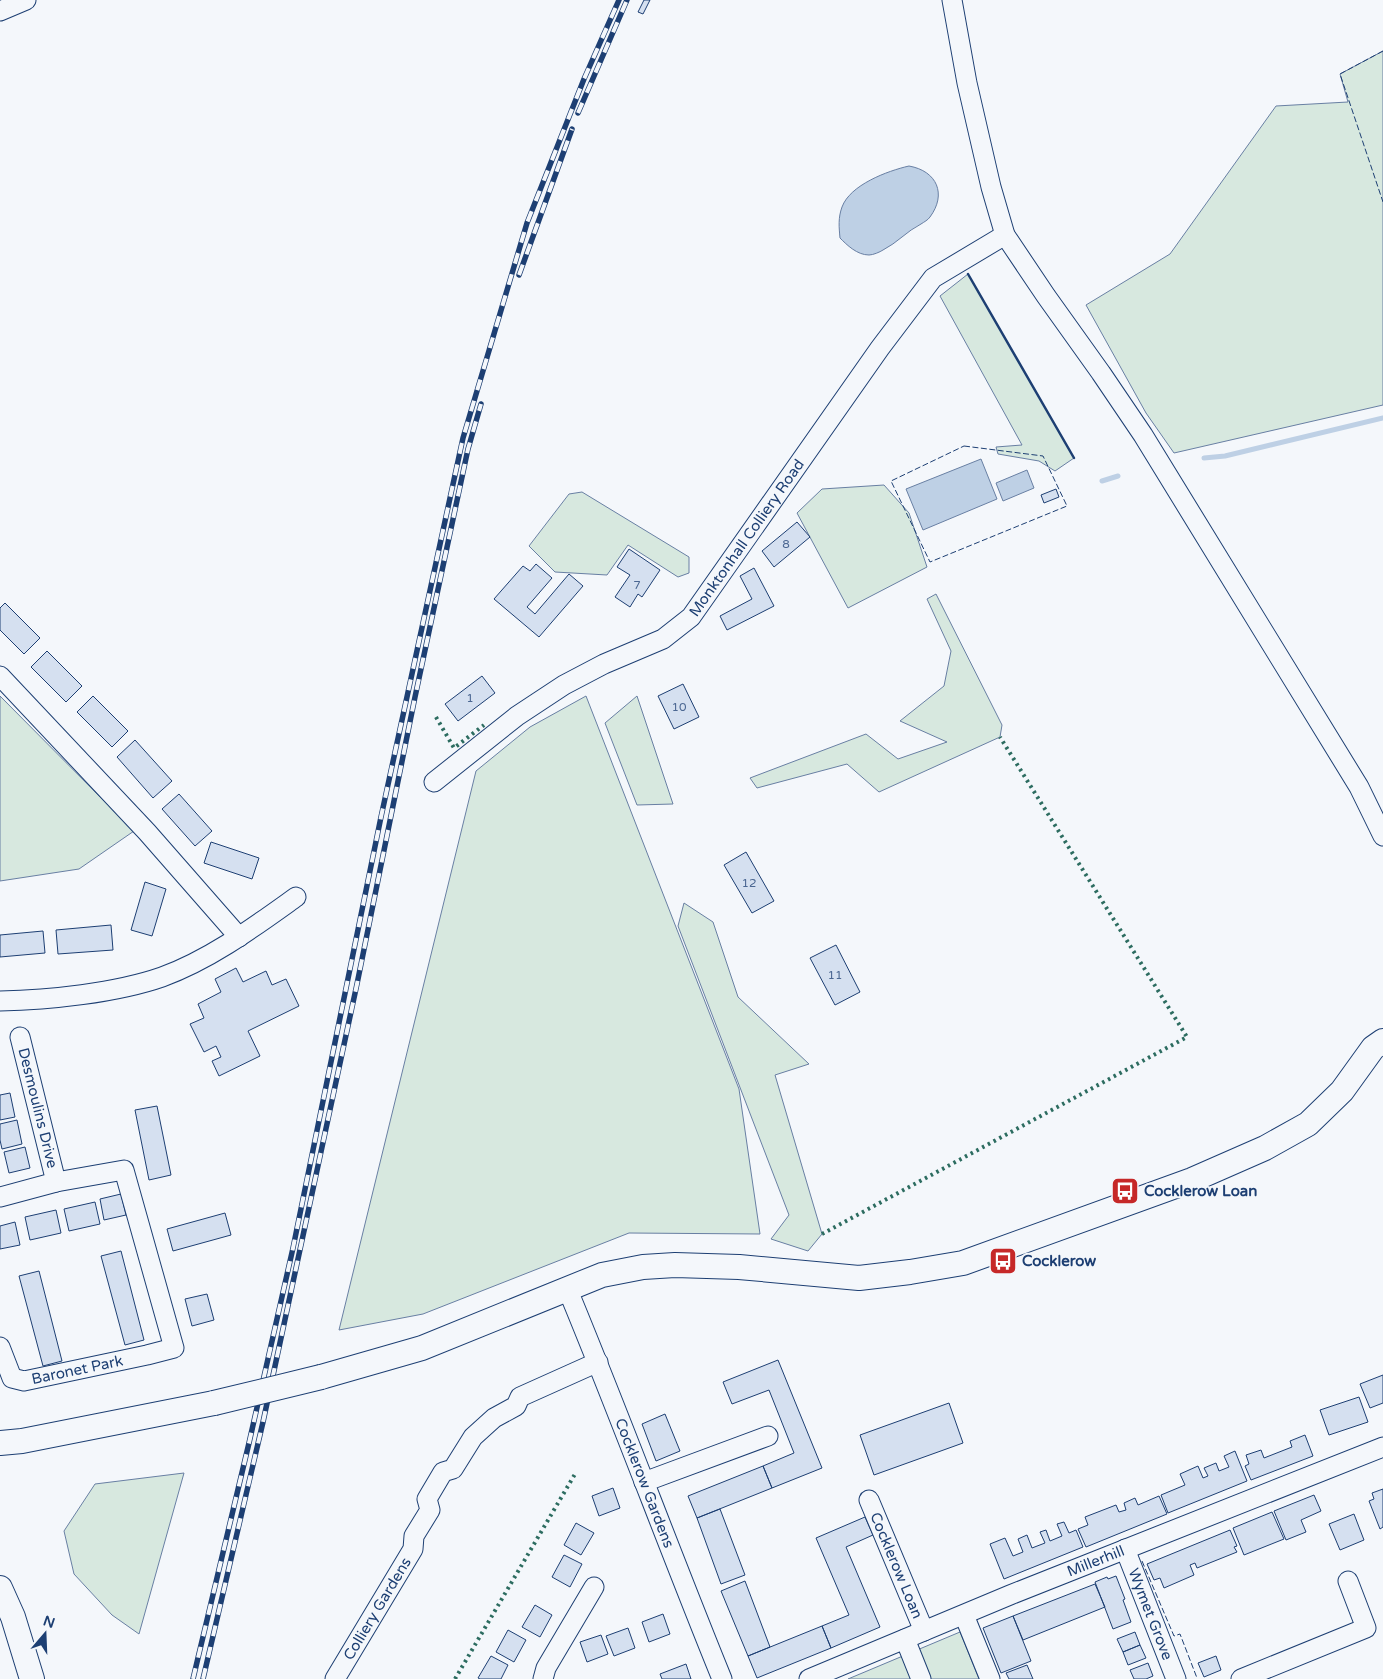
<svg xmlns="http://www.w3.org/2000/svg" width="1383" height="1679" viewBox="0 0 1383 1679" font-family="'Varela Round',sans-serif">
<rect width="100%" height="100%" fill="#f4f7fb"/>
<!-- green -->
<path fill="#d7e8df" stroke="#687fa3" d="M 1383,51 L 1383,405 L 1174,453 L 1146,413 L 1086,305 L 1170,254 L 1276,106 L 1348,102 L 1340,74 Z
M 968,274 L 1074,458 L 1055,471 L 1039,461 L 998,454 L 996,447 L 1022,445 L 940,296 Z
M 884,485 L 909,513 L 927,567 L 848,608 L 797,513 L 822,489 Z
M 582,492 L 689,557 L 689,573 L 678,577 L 628,545 L 607,575 L 555,572 L 529,546 L 569,494 Z
M 936,594 L 1002,725 L 1000,737 L 879,792 L 847,764 L 757,788 L 750,778 L 866,734 L 898,759 L 947,742 L 900,721 L 944,686 L 951,651 L 927,599 Z
M 0,696 L 134,831 L 79,869 L 0,881 Z
M 586,696 L 739,1089 L 760,1234 L 629,1233 L 423,1314 L 339,1330 L 476,771 L 530,727 Z
M 637,696 L 673,804 L 637,805 L 605,723 Z
M 684,903 L 713,922 L 738,997 L 809,1064 L 775,1075 L 822,1234 L 808,1251 L 771,1239 L 789,1215 L 678,926 Z
M 184,1473 L 139,1634 L 112,1615 L 74,1574 L 64,1531 L 95,1484 Z
M 960,1632 L 979,1679 L 848,1679 Z"/>
<!-- water -->
<path fill="#bed0e5" stroke="#687fa3" d="M 909,166 C 937,171 947,194 930,217 C 928,220 924,222 921,224 C 907,231 897,243 883,250 C 880,252 873,255 869,255 C 857,255 847,245 840,238 C 839,227 838,218 842,207 C 850,185 887,171 909,166 Z
M 981,459 L 997,499 L 923,530 L 906,489 Z
M 1027,470 L 1034,488 L 1003,501 L 996,483 Z"/>
<g fill="none" stroke-linecap="round" stroke-linejoin="round">
<!-- stream -->
<path stroke="#bed0e5" stroke-width="5" d="M 1204,458 L 1225,456 L 1383,418
M 1102,481 L 1118,476"/>
</g>
<!-- building -->
<path fill="#d5e0f0" stroke="#1d3f73" d="M 644,0 L 650,0 L 643,14 L 638,12 Z
M 1056,489 L 1059,497 L 1044,503 L 1041,495 Z
M 797,522 L 810,537 L 774,567 L 762,551 Z
M 629,549 L 660,570 L 642,597 L 638,594 L 630,607 L 615,597 L 630,575 L 617,567 Z
M 536,564 L 552,578 L 527,607 L 535,614 L 569,574 L 583,586 L 539,637 L 494,599 L 523,566 L 530,571 Z
M 754,568 L 774,606 L 727,630 L 720,616 L 752,599 L 740,576 Z
M 5,603 L 40,638 L 24,654 L 0,630 L 0,608 Z
M 47,651 L 82,686 L 66,702 L 31,667 Z
M 482,676 L 495,693 L 458,721 L 445,704 Z
M 683,684 L 699,717 L 674,729 L 658,696 Z
M 93,696 L 128,731 L 112,747 L 77,712 Z
M 135,740 L 172,781 L 153,798 L 117,757 Z
M 179,794 L 212,831 L 195,846 L 162,809 Z
M 211,842 L 259,858 L 252,879 L 204,863 Z
M 746,852 L 774,901 L 752,913 L 724,865 Z
M 145,882 L 166,889 L 152,936 L 131,930 Z
M 111,925 L 113,950 L 58,954 L 56,930 Z
M 43,931 L 45,953 L 0,957 L 0,935 Z
M 836,945 L 860,992 L 835,1005 L 810,958 Z
M 236,968 L 243,982 L 266,971 L 272,985 L 286,979 L 299,1006 L 248,1031 L 260,1056 L 219,1076 L 212,1061 L 221,1057 L 216,1046 L 204,1052 L 190,1024 L 204,1018 L 198,1004 L 221,992 L 215,979 Z
M 10,1093 L 15,1117 L 0,1120 L 0,1095 Z
M 157,1106 L 171,1175 L 149,1180 L 135,1110 Z
M 17,1120 L 22,1144 L 2,1149 L 0,1140 L 0,1124 Z
M 25,1147 L 30,1168 L 9,1173 L 4,1152 Z
M 121,1194 L 126,1215 L 104,1220 L 100,1199 Z
M 95,1202 L 100,1224 L 69,1231 L 64,1209 Z
M 56,1210 L 61,1233 L 30,1240 L 25,1217 Z
M 225,1213 L 231,1235 L 173,1251 L 167,1229 Z
M 15,1222 L 20,1245 L 0,1249 L 0,1226 Z
M 121,1251 L 144,1340 L 125,1345 L 101,1256 Z
M 39,1271 L 62,1361 L 43,1366 L 19,1276 Z
M 207,1294 L 214,1320 L 192,1326 L 185,1299 Z
M 778,1360 L 822,1468 L 772,1488 L 763,1466 L 794,1453 L 769,1390 L 732,1404 L 723,1382 Z
M 1383,1375 L 1383,1403 L 1370,1408 L 1360,1384 Z
M 1359,1397 L 1368,1422 L 1329,1435 L 1320,1410 Z
M 949,1403 L 963,1443 L 874,1475 L 860,1435 Z
M 665,1414 L 680,1451 L 656,1461 L 642,1424 Z
M 1305,1435 L 1313,1456 L 1251,1480 L 1245,1466 L 1249,1464 L 1246,1455 L 1261,1450 L 1264,1458 L 1292,1447 L 1290,1441 Z
M 1235,1451 L 1247,1481 L 1168,1513 L 1161,1495 L 1185,1485 L 1180,1474 L 1198,1466 L 1203,1478 L 1208,1476 L 1204,1468 L 1216,1463 L 1219,1471 L 1229,1467 L 1224,1456 Z
M 763,1466 L 772,1488 L 697,1518 L 688,1496 Z
M 613,1488 L 620,1508 L 599,1516 L 592,1496 Z
M 1383,1489 L 1383,1527 L 1380,1529 L 1369,1501 L 1374,1499 L 1372,1493 Z
M 1314,1495 L 1321,1511 L 1301,1520 L 1306,1532 L 1286,1540 L 1274,1511 Z
M 1159,1496 L 1167,1514 L 1086,1547 L 1078,1529 L 1088,1525 L 1085,1517 L 1116,1505 L 1119,1512 L 1126,1510 L 1124,1503 L 1135,1498 L 1138,1505 Z
M 720,1509 L 745,1575 L 721,1584 L 697,1518 Z
M 1272,1512 L 1284,1539 L 1244,1555 L 1233,1528 Z
M 1354,1514 L 1364,1540 L 1340,1550 L 1329,1524 Z
M 865,1517 L 873,1535 L 846,1547 L 880,1627 L 831,1648 L 822,1626 L 849,1615 L 816,1538 Z
M 1064,1522 L 1069,1533 L 1076,1530 L 1083,1547 L 1004,1579 L 990,1544 L 1005,1538 L 1013,1556 L 1023,1552 L 1018,1539 L 1027,1535 L 1032,1548 L 1045,1543 L 1040,1532 L 1046,1530 L 1050,1541 L 1062,1536 L 1057,1524 Z
M 576,1523 L 594,1533 L 581,1555 L 564,1545 Z
M 1230,1530 L 1237,1546 L 1234,1547 L 1237,1552 L 1197,1568 L 1195,1563 L 1190,1565 L 1194,1575 L 1164,1588 L 1160,1578 L 1154,1580 L 1147,1564 Z
M 564,1555 L 582,1564 L 570,1587 L 552,1577 Z
M 1116,1576 L 1125,1599 L 1123,1600 L 1131,1622 L 1113,1629 L 1095,1582 L 1107,1577 L 1108,1579 Z
M 745,1581 L 770,1647 L 748,1656 L 721,1591 Z
M 1095,1584 L 1105,1607 L 1023,1640 L 1013,1616 Z
M 535,1605 L 552,1615 L 540,1637 L 522,1627 Z
M 663,1614 L 670,1634 L 649,1642 L 642,1622 Z
M 1013,1616 L 1031,1661 L 1001,1673 L 983,1628 Z
M 822,1626 L 831,1648 L 757,1678 L 748,1656 Z
M 628,1628 L 635,1648 L 614,1656 L 606,1636 Z
M 508,1630 L 526,1640 L 514,1662 L 496,1652 Z
M 1135,1632 L 1140,1645 L 1123,1652 L 1117,1639 Z
M 601,1635 L 608,1654 L 587,1662 L 580,1642 Z
M 1140,1645 L 1146,1658 L 1128,1665 L 1123,1652 Z
M 491,1656 L 508,1665 L 501,1679 L 480,1679 L 478,1678 Z
M 1216,1656 L 1221,1670 L 1204,1677 L 1198,1663 Z
M 1148,1663 L 1153,1676 L 1146,1679 L 1134,1679 L 1130,1670 Z
M 686,1664 L 691,1679 L 662,1679 L 660,1674 Z
M 1027,1665 L 1033,1679 L 1009,1679 L 1006,1673 Z"/>
<g fill="none" stroke-linecap="round" stroke-linejoin="round">
<!-- minor casing -->
<g stroke="#1d3f73" stroke-width="21">
<g id="minor">
<path d="M 952,0 L 967,83 L 991,187 L 1005,235 L 1046,296 L 1101,373 L 1143,435 L 1359,787 L 1383,836"/>
<path d="M 0,11 L 26,0"/>
<path d="M 0,676 L 147,832 L 239,937"/>
<path id="s1" d="M 434,782 L 517,716 L 564,685 L 604,664 L 663,639 L 691,617 L 880,348 L 933,278 L 1005,235"/>
<path d="M 0,1001 C 49,1000 116,993 162,977 C 211,959 254,927 296,897"/>
<path d="M 0,1197 L 56,1182 L 20,1037"/>
<path id="s2" d="M 567,1288 C 621,1418 669,1549 722,1679"/>
<path id="s3" d="M 0,1347 L 12,1378 L 24,1381 L 147,1355 L 174,1348 L 124,1170 L 56,1182"/>
<path d="M 644,1482 L 768,1436"/>
<path id="s4" d="M 869,1500 L 924,1631"/>
<path id="s5" d="M 1125,1549 L 1176,1679"/>
<path d="M 964,1615 L 990,1679"/>
<path d="M 905,1639 L 921,1679"/>
<path id="s6" d="M 335,1679 L 413,1549 L 414,1536 L 430,1510 L 427,1499 L 443,1472 L 453,1469 L 473,1437 L 494,1418 L 516,1406 L 520,1397 L 598,1362"/>
<path d="M 543,1679 L 546,1668 L 594,1587"/>
<path id="s7" d="M 809,1679 L 1010,1595 L 1383,1447"/>
<path d="M 1241,1679 L 1366,1628 L 1348,1581"/>
</g>
</g>
<!-- major casing -->
<g stroke="#1d3f73" stroke-width="26">
<path id="major" d="M 321,1377 L 422,1348 L 602,1275 L 643,1267 L 675,1265 L 739,1267 L 859,1278 L 910,1272 L 963,1263 L 1192,1180 L 1265,1148 L 1308,1124 L 1342,1091 L 1373,1048 L 1383,1041
M 0,1443 L 22,1441 L 214,1403
M 0,1588 L 13,1617 L 32,1679"/>
</g>
<!-- minor -->
<use href="#minor" stroke="#f4f7fb" stroke-width="19"/>
<!-- major -->
<use href="#major" stroke="#f4f7fb" stroke-width="24"/>
<!-- rail casing -->
<g stroke="#1d3f73" stroke-width="5.5">
<path id="rail" d="M 578,113 L 627,0
M 519,275 L 572,129
M 193,1679 L 249,1443 L 293,1248 L 381,817 L 463,438 L 527,223 L 584,79 L 619,0
M 203,1679 L 263,1422 L 357,984 L 415,697 L 468,449 L 481,404"/>
</g>
<!-- rail -->
<use href="#rail" stroke="#f4f7fb" stroke-width="4" stroke-dasharray="11" stroke-linecap="butt"/>
<!-- major-bridge casing -->
<g stroke="#1d3f73" stroke-width="26" stroke-linecap="butt">
<path id="major-bridge" d="M 214,1403 L 321,1377"/>
</g>
<!-- major-bridge -->
<use href="#major-bridge" stroke="#f4f7fb" stroke-width="24"/>
<!-- hedge -->
<path stroke="#2c6c60" stroke-width="4" stroke-dasharray="2.5 4" stroke-linecap="butt" d="M 436,717 L 454,748 L 484,725
M 822,1234 L 1187,1037 L 1000,737
M 455,1679 L 575,1474"/>
<!-- fence -->
<path stroke="#1d3f73" stroke-width="1" stroke-dasharray="6 2.5" stroke-linecap="butt" d="M 1383,51 L 1340,74 L 1383,202
M 964,446 L 1043,456 L 1067,506 L 930,562 L 891,481 Z
M 1142,1561 L 1174,1636 L 1180,1634 L 1197,1678"/>
<!-- wall -->
<path stroke="#1d3f73" stroke-width="2.5" d="M 968,274 L 1074,458"/>
</g>
<!-- icons -->
<defs>
<g id="bus-square" transform="scale(1.4375)"><rect x="-9" y="-9" width="18" height="18" rx="4" fill="#c62828" stroke="#f4f7fb"/><path d="M-5-6H5V4H4V6H2V4H-2V6H-4V4H-5ZM-3.5-4V0h7V-4ZM-3.5 1.2v1.5H-2V1.2ZM2 1.2v1.5H3.5V1.2Z" fill="#fff"/></g>
</defs>
<g fill-rule="evenodd">
<use href="#bus-square" x="1125" y="1191"/>
<use href="#bus-square" x="1003" y="1261"/>
</g>
<g text-anchor="middle" dominant-baseline="central" stroke-width="4" stroke-linejoin="round" paint-order="stroke">
<!-- number labels -->
<g font-size="12" fill="#4b6792">
<text x="786" y="544">8</text>
<text x="637" y="585">7</text>
<text x="470" y="698">1</text>
<text x="679" y="707">10</text>
<text x="749" y="883">12</text>
<text x="835" y="975">11</text>
</g>
<!-- street labels -->
<g font-size="15" fill="#1d3f73" stroke="#f4f7fb">
<text stroke="none"><textPath href="#s1" startOffset="404">Monktonhall Colliery Road</textPath></text>
<text transform="translate(38 1108) rotate(76)">Desmoulins Drive</text>
<text stroke="none"><textPath href="#s3" startOffset="100">Baronet Park</textPath></text>
<text stroke="none"><textPath href="#s2" startOffset="210">Cocklerow Gardens</textPath></text>
<text stroke="none"><textPath href="#s7" startOffset="310">Millerhill</textPath></text>
<text stroke="none"><textPath href="#s4" startOffset="71">Cocklerow Loan</textPath></text>
<text stroke="none"><textPath href="#s6" startOffset="82">Colliery Gardens</textPath></text>
<text stroke="none"><textPath href="#s5" startOffset="70">Wymet Grove</textPath></text>
</g>
<!-- poi labels -->
<g font-size="15" font-weight="bold" fill="#1d3f73" stroke="#f4f7fb" text-anchor="start">
<text x="1144" y="1191">Cocklerow Loan</text>
<text x="1022" y="1261">Cocklerow</text>
</g>
</g>
<!-- north arrow -->
<g transform="translate(45 1634) rotate(19)" stroke="#f4f7fb" stroke-width="4" paint-order="stroke">
<path d="M0-4L9 19L0 12L-9 19Z" fill="#1d3f73"/>
<text y="-8" font-size="14" font-weight="bold" text-anchor="middle" fill="#1d3f73">N</text>
</g>
</svg>
